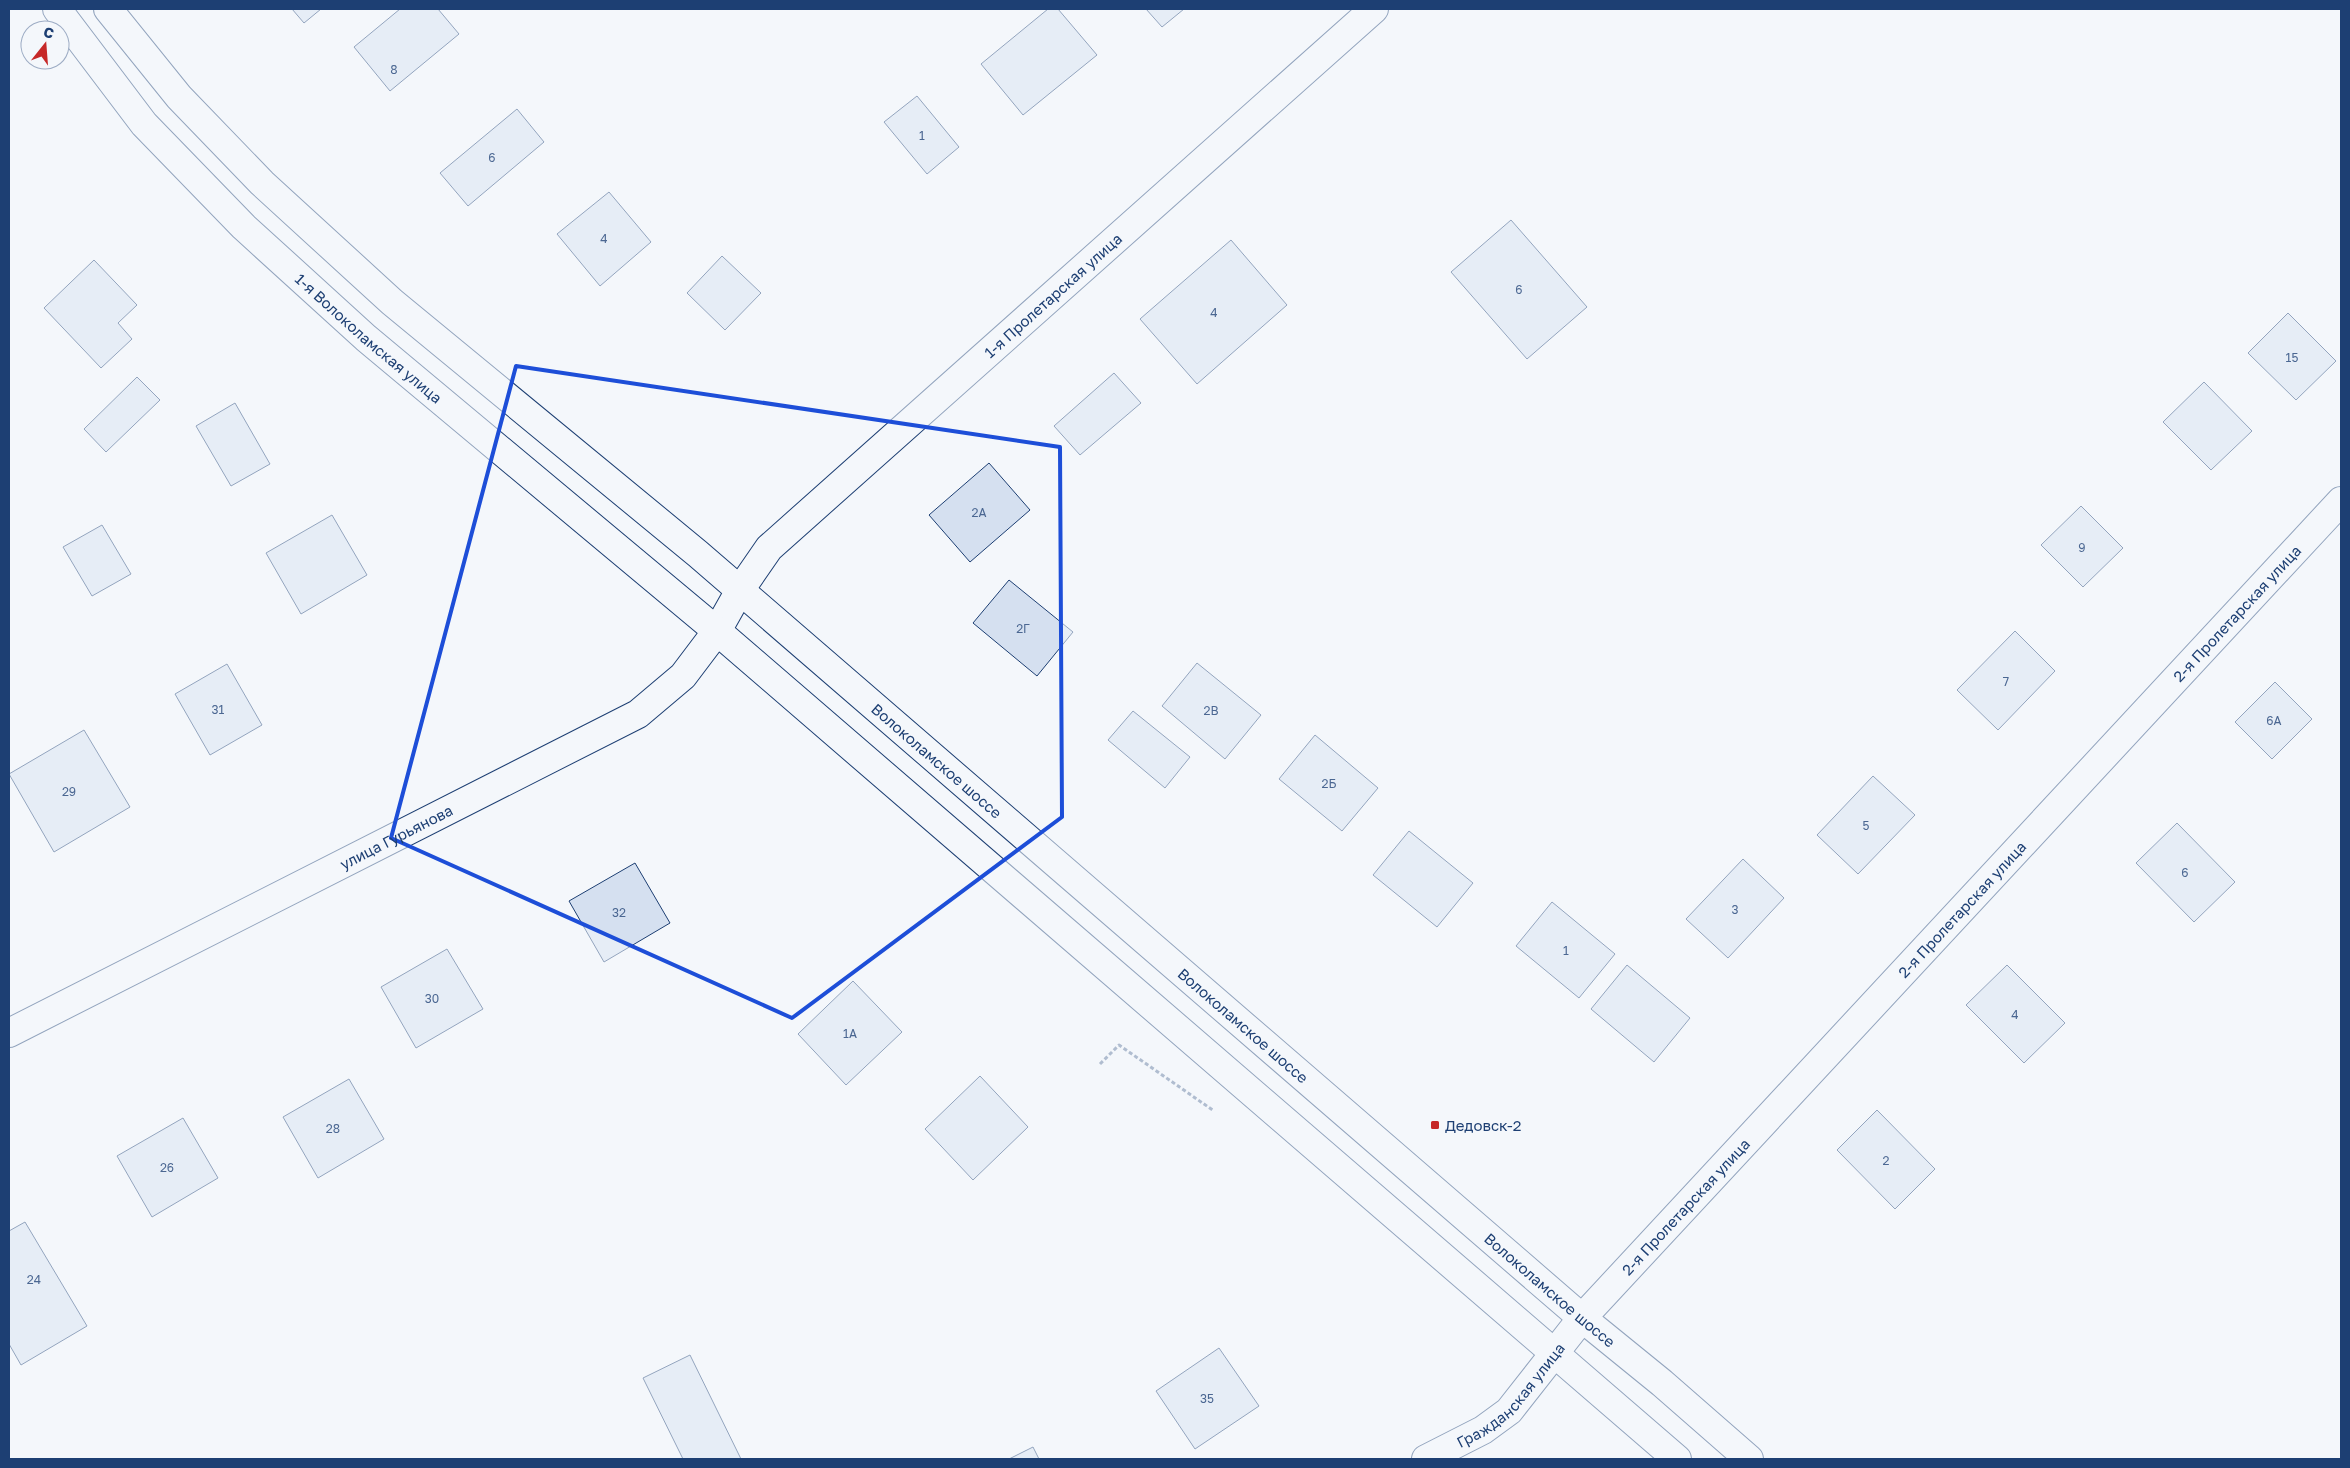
<svg xmlns="http://www.w3.org/2000/svg" width="2350" height="1468" viewBox="0 0 2350 1468" font-family="'Golos Text',sans-serif">
<rect width="100%" height="100%" fill="#f4f7fb"/>
<!-- building -->
<path fill="#d5e0f0" stroke="#1d3f73" d="M 292,9 L 321,9 L 304,23 Z
M 400,9 L 438,9 L 459,34 L 390,91 L 354,47 Z
M 1048,9 L 1058,9 L 1097,55 L 1023,115 L 981,64 Z
M 1146,9 L 1184,9 L 1162,27 Z
M 917,96 L 959,147 L 927,174 L 884,122 Z
M 517,109 L 544,142 L 468,206 L 440,173 Z
M 609,192 L 651,242 L 600,286 L 557,234 Z
M 1511,220 L 1587,307 L 1527,359 L 1451,272 Z
M 1231,240 L 1287,305 L 1197,384 L 1140,319 Z
M 722,256 L 761,293 L 725,330 L 687,293 Z
M 94,260 L 137,305 L 118,323 L 132,339 L 101,368 L 44,308 Z
M 2288,313 L 2336,361 L 2296,400 L 2248,353 Z
M 1114,373 L 1141,403 L 1080,455 L 1054,426 Z
M 137,377 L 160,400 L 106,452 L 84,429 Z
M 2204,382 L 2252,431 L 2211,470 L 2163,422 Z
M 235,403 L 270,464 L 231,486 L 196,426 Z
M 989,463 L 1030,510 L 970,562 L 929,515 Z
M 2081,506 L 2123,548 L 2083,587 L 2041,545 Z
M 332,515 L 367,575 L 301,614 L 266,553 Z
M 102,525 L 131,574 L 92,596 L 63,547 Z
M 1009,580 L 1073,632 L 1037,676 L 973,623 Z
M 2015,631 L 2055,671 L 1998,730 L 1957,690 Z
M 1197,663 L 1261,715 L 1225,759 L 1162,706 Z
M 227,664 L 262,725 L 210,755 L 175,694 Z
M 2275,682 L 2312,719 L 2272,759 L 2235,722 Z
M 1133,711 L 1190,757 L 1165,788 L 1108,740 Z
M 84,730 L 130,807 L 54,852 L 9,774 Z
M 1315,735 L 1378,788 L 1342,831 L 1279,779 Z
M 1873,776 L 1915,815 L 1858,874 L 1817,835 Z
M 2177,823 L 2235,882 L 2194,922 L 2136,863 Z
M 1409,831 L 1473,883 L 1437,927 L 1373,875 Z
M 1743,859 L 1784,898 L 1728,958 L 1686,919 Z
M 635,863 L 670,923 L 604,962 L 569,901 Z
M 1552,902 L 1615,954 L 1579,998 L 1516,946 Z
M 447,949 L 483,1009 L 416,1048 L 381,987 Z
M 1627,965 L 1690,1018 L 1654,1062 L 1591,1009 Z
M 2007,965 L 2065,1023 L 2024,1063 L 1966,1005 Z
M 853,981 L 902,1032 L 846,1085 L 798,1034 Z
M 980,1076 L 1028,1127 L 973,1180 L 925,1129 Z
M 349,1079 L 384,1139 L 318,1178 L 283,1117 Z
M 1877,1110 L 1935,1169 L 1895,1209 L 1837,1150 Z
M 183,1118 L 218,1178 L 152,1217 L 117,1156 Z
M 25,1222 L 87,1326 L 21,1365 L 9,1344 L 9,1231 Z
M 1219,1348 L 1259,1406 L 1195,1449 L 1156,1391 Z
M 690,1355 L 741,1459 L 683,1459 L 643,1378 Z
M 1033,1447 L 1039,1459 L 1009,1459 Z"/>
<g fill="none" stroke-linecap="round" stroke-linejoin="round">
<!-- street casing -->
<g stroke="#1d3f73" stroke-width="30">
<g id="street">
<path id="s1" d="M 740,590 L 769,548 L 1374,9"/>
<path id="s2" d="M 1582,1318 L 2341,501"/>
</g>
</g>
<!-- secondary casing -->
<g stroke="#1d3f73" stroke-width="30">
<g id="secondary">
<path id="s3" d="M 9,1033 L 638,714 L 683,676 L 717,631 L 740,590"/>
<path id="s4" d="M 1426,1459 L 1483,1430 L 1509,1411 L 1582,1318"/>
</g>
</g>
<!-- primary casing -->
<g stroke="#1d3f73" stroke-width="30">
<g id="primary">
<path id="s5" d="M 57,9 L 144,124 L 244,227 L 366,338 L 717,631 L 1677,1459"/>
<path id="s6" d="M 108,9 L 179,97 L 262,183 L 392,302 L 698,554 L 1582,1318 L 1662,1383 L 1749,1459"/>
</g>
</g>
<!-- path -->
<path stroke="#5e769c" stroke-width="3" stroke-dasharray="4 2.5" stroke-linecap="butt" d="M 1100,1064 L 1119,1045 L 1214,1111"/>
<!-- street -->
<use href="#street" stroke="#f4f7fb" stroke-width="28"/>
<!-- secondary -->
<use href="#secondary" stroke="#f4f7fb" stroke-width="28"/>
<!-- primary -->
<use href="#primary" stroke="#f4f7fb" stroke-width="28"/>
</g>
<!-- marked area -->
<path d="M0 0H2350V1468H0ZM 516,366 L 1060,447 L 1062,817 L 792,1018 L 391,838 Z" fill="#f4f7fb" fill-opacity=".55" fill-rule="evenodd"/>
<path fill="none" stroke="#1d4ed8" stroke-width="4" stroke-linejoin="round" d="M 516,366 L 1060,447 L 1062,817 L 792,1018 L 391,838 Z"/>
<!-- markers -->
<rect fill="#c62828" stroke="#f4f7fb" stroke-width="2" x="1430" y="1120" width="10" height="10" rx="2.5"/>
<g text-anchor="middle" dominant-baseline="central" stroke-width="4" stroke-linejoin="round" paint-order="stroke">
<!-- number labels -->
<g font-size="12" fill="#4b6792">
<text x="394" y="69">8</text>
<text x="922" y="135">1</text>
<text x="492" y="157">6</text>
<text x="604" y="238">4</text>
<text x="1519" y="289">6</text>
<text x="1214" y="312">4</text>
<text x="2292" y="357">15</text>
<text x="979" y="512">2А</text>
<text x="2082" y="547">9</text>
<text x="1023" y="628">2Г</text>
<text x="2006" y="681">7</text>
<text x="218" y="709">31</text>
<text x="1211" y="710">2В</text>
<text x="2274" y="720">6А</text>
<text x="1329" y="783">2Б</text>
<text x="69" y="791">29</text>
<text x="1866" y="825">5</text>
<text x="2185" y="872">6</text>
<text x="1735" y="909">3</text>
<text x="619" y="912">32</text>
<text x="1566" y="950">1</text>
<text x="432" y="998">30</text>
<text x="2015" y="1014">4</text>
<text x="850" y="1033">1А</text>
<text x="333" y="1128">28</text>
<text x="1886" y="1160">2</text>
<text x="167" y="1167">26</text>
<text x="34" y="1279">24</text>
<text x="1207" y="1398">35</text>
</g>
<!-- street labels -->
<g font-size="15" fill="#1d3f73" stroke="#f4f7fb">
<text stroke="none"><textPath href="#s1" startOffset="431">1-я Пролетарская улица</textPath></text>
<text stroke="none"><textPath href="#s5" startOffset="455">1-я Волоколамская улица</textPath></text>
<text stroke="none"><textPath href="#s2" startOffset="962">2-я Пролетарская улица</textPath></text>
<text stroke="none"><textPath href="#s6" startOffset="1121">Волоколамское шоссе</textPath></text>
<text stroke="none"><textPath href="#s3" startOffset="434">улица Гурьянова</textPath></text>
<text stroke="none"><textPath href="#s2" startOffset="558">2-я Пролетарская улица</textPath></text>
<text stroke="none"><textPath href="#s6" startOffset="1526">Волоколамское шоссе</textPath></text>
<text stroke="none"><textPath href="#s2" startOffset="152">2-я Пролетарская улица</textPath></text>
<text stroke="none"><textPath href="#s6" startOffset="1931">Волоколамское шоссе</textPath></text>
<text stroke="none"><textPath href="#s4" startOffset="108">Гражданская улица</textPath></text>
</g>
<!-- poi labels -->
<g font-size="15" fill="#1d3f73" stroke="#f4f7fb" text-anchor="start">
<text x="1445" y="1125">Дедовск-2</text>
</g>
</g>
<!-- border -->
<rect width="2350" height="1468" fill="none" stroke="#1d3f73" stroke-width="20"/>
<!-- north arrow -->
<g transform="translate(45 45) rotate(17)"><circle r="24" fill="#f4f7fb" stroke="#9eadc5"/>
<path d="M0-4L9 19L0 12L-9 19Z" fill="#c62828"/>
<text y="-8" font-size="14" font-weight="bold" text-anchor="middle" fill="#1d3f73">С</text>
</g>
</svg>
